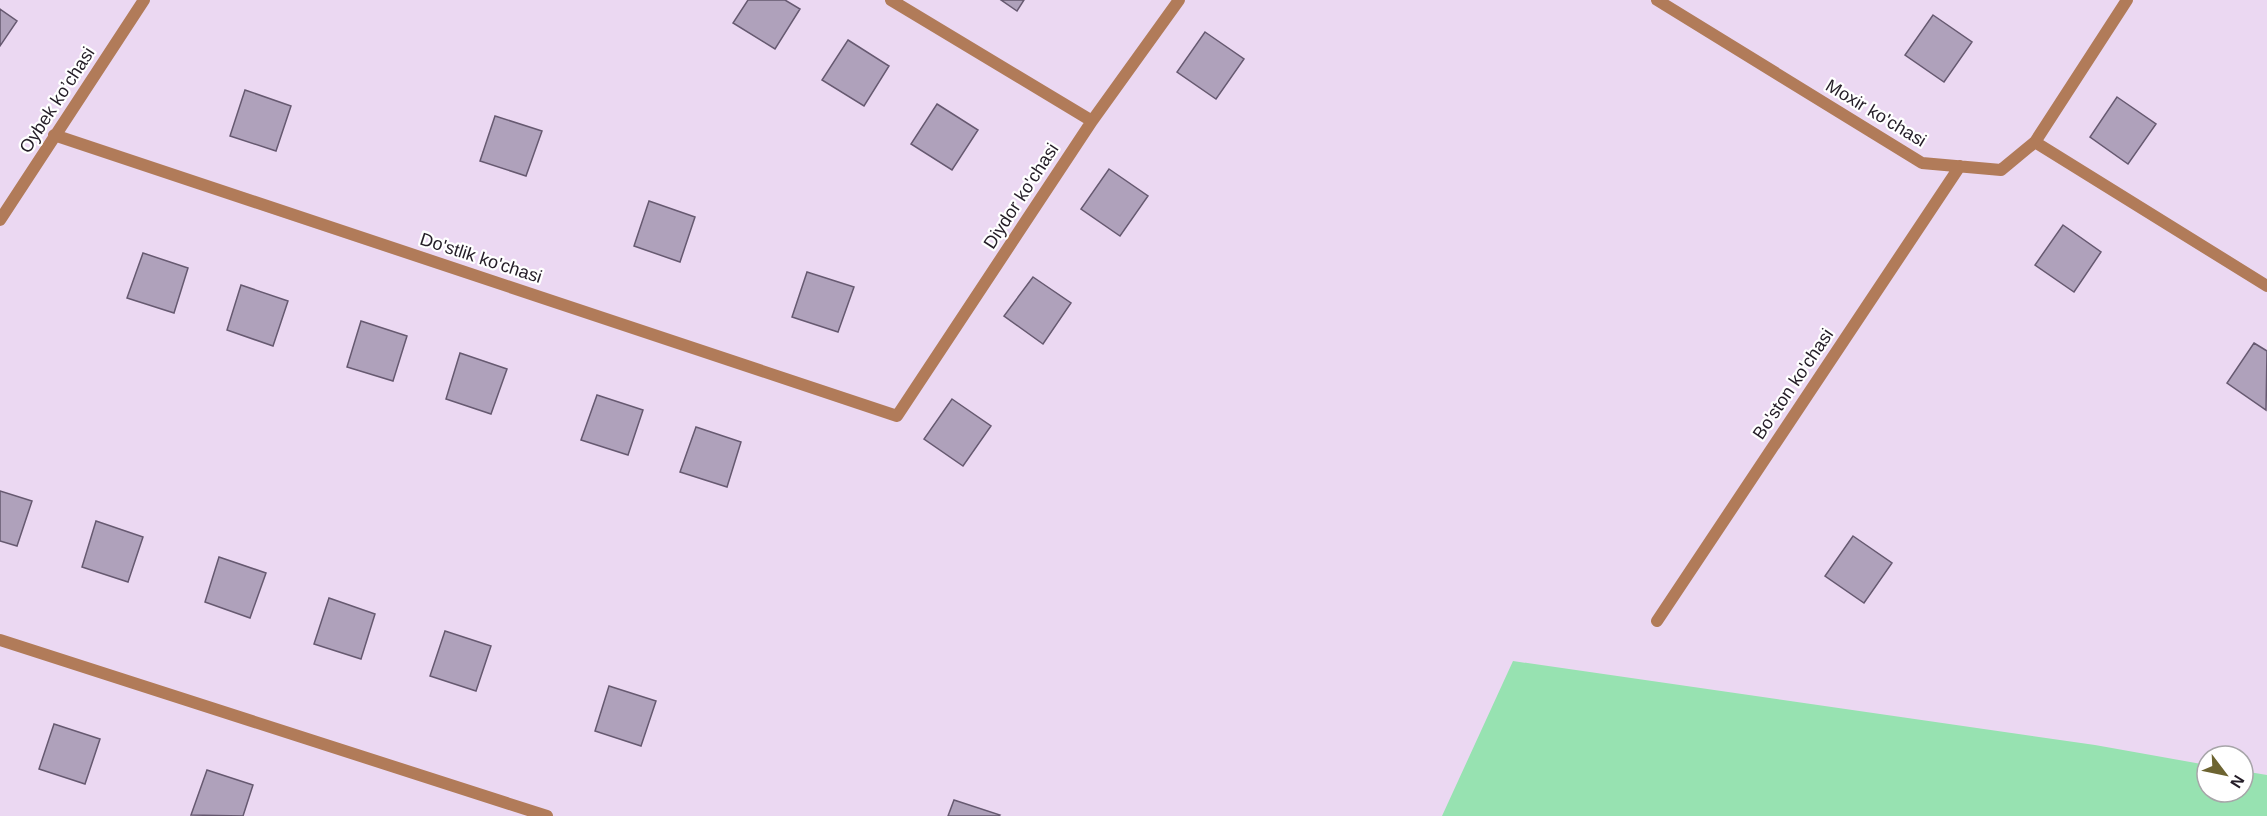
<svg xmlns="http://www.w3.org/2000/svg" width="2267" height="816" viewBox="0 0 2267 816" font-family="Helvetica,sans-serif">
<rect width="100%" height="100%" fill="#ebd8f2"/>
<!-- green -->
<path fill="#97e2b1" d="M 1513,661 L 2095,745 L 2207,765 L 2207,792 L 2243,792 L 2243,771 L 2267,775 L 2267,816 L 1442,816 Z"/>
<!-- building -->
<path fill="#afa1bb" stroke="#665970" stroke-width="1.5" d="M 748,0 L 785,0 L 800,9 L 775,49 L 733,23 Z
M 1001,0 L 1024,0 L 1017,11 Z
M 0,9 L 17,21 L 0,46 Z
M 1933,15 L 1972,42 L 1944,82 L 1905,55 Z
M 1205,32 L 1244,59 L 1216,99 L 1177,72 Z
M 848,40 L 889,66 L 864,106 L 822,80 Z
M 245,90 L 291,106 L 276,151 L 230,136 Z
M 2117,97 L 2156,124 L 2128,164 L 2090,137 Z
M 937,104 L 978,130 L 952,170 L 911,144 Z
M 495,116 L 542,131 L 526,176 L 480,161 Z
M 1109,169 L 1148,196 L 1120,236 L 1081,209 Z
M 649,201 L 695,217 L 680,262 L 634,246 Z
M 2063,225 L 2101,252 L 2074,292 L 2035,265 Z
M 143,253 L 188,268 L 174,313 L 127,298 Z
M 807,272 L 854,287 L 838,332 L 792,317 Z
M 1033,277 L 1071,303 L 1043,344 L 1004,316 Z
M 241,285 L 288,301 L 273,346 L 227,330 Z
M 361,321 L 407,336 L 393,381 L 347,367 Z
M 2254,343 L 2267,351 L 2266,410 L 2227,383 Z
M 460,353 L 507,369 L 491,414 L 446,399 Z
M 597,395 L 643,410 L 628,455 L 581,440 Z
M 952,399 L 991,426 L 963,466 L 924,439 Z
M 696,427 L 741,442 L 727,487 L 680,472 Z
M 0,491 L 32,501 L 17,546 L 0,541 Z
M 96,521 L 143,537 L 128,582 L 82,567 Z
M 1853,536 L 1892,563 L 1864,603 L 1825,576 Z
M 219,557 L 266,573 L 250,618 L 205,602 Z
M 329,598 L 375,614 L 361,659 L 314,644 Z
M 445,631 L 491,646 L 476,691 L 430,676 Z
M 609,686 L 656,701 L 641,746 L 595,731 Z
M 54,724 L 100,739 L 85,784 L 39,769 Z
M 207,770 L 253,785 L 243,816 L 191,815 Z
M 954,800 L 1000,815 L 999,816 L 948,816 Z"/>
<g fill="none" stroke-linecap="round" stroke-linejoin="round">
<!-- street -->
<path stroke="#b17b59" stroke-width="12" d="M 891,0 L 1092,121
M 1657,0 L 1922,163 L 2001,170 L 2035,142 L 2267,286
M 54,135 L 897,416 L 1092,121 L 1179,0
M 2035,142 L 2127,0
M 0,220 L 144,0
M 1657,621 L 1960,166
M 0,640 L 547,816"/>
</g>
<g text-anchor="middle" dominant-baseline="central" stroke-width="4.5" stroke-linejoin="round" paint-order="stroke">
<!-- street labels -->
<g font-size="18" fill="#241d27" stroke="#fff">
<text transform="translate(57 100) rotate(-57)">Oybek ko’chasi</text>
<text transform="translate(1876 113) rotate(31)">Moxir ko'chasi</text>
<text transform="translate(1021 196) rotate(-57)">Diydor ko'chasi</text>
<text transform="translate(481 258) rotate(18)">Do'stlik ko'chasi</text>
<text transform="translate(1793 384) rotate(-56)">Bo'ston ko'chasi</text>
</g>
</g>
<!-- north arrow -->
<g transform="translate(2225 774) rotate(122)"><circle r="28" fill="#ffffff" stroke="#a7a5a9" stroke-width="1.5"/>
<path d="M0-4.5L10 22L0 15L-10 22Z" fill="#6d6431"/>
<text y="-9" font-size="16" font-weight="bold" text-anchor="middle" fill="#241d27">N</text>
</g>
</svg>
